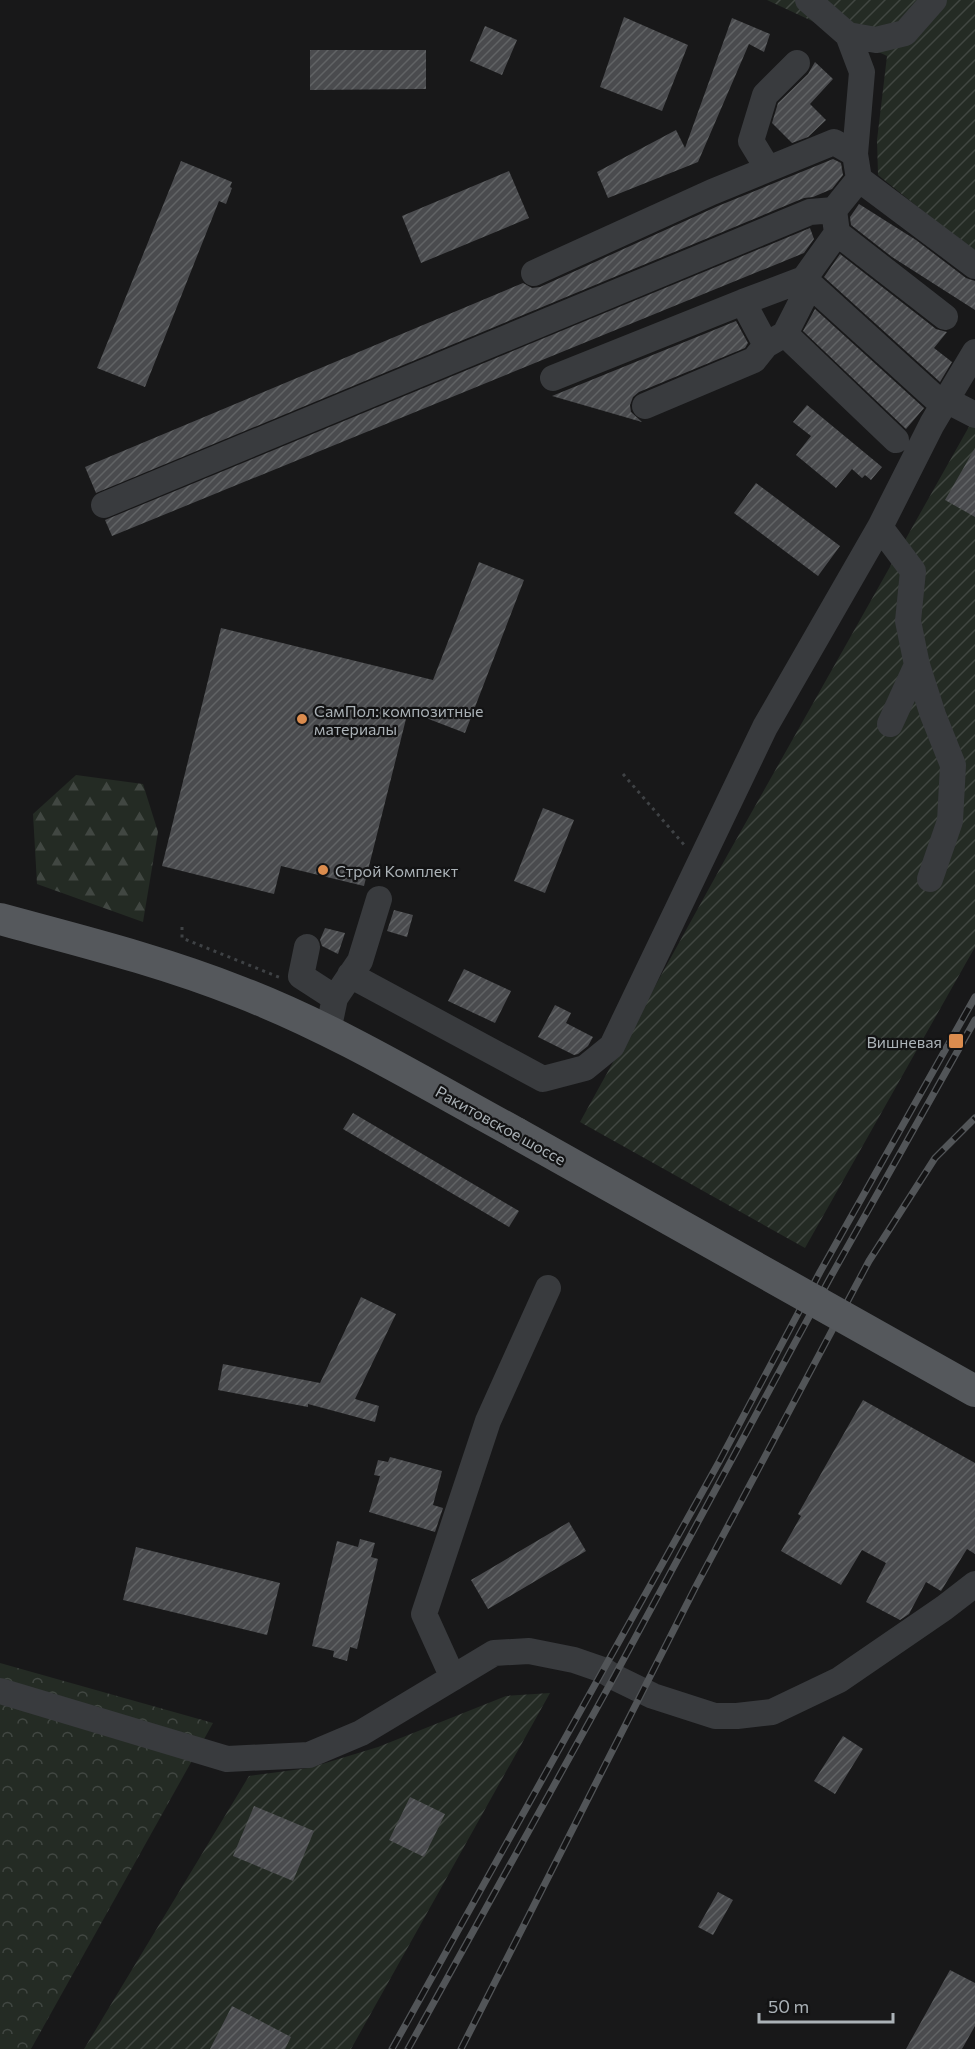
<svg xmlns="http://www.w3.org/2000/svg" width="975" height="2049" viewBox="0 0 975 2049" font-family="Commissioner,sans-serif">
<defs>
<pattern id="forest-firs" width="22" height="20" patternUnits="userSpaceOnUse" patternTransform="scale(1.5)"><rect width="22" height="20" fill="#242b24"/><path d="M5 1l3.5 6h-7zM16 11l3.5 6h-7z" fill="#414742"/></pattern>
<pattern id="park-crowns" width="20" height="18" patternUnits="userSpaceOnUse" patternTransform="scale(1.5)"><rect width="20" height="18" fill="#242b24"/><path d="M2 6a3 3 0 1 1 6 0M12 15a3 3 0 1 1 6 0" fill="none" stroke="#414742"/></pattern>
<pattern id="garden-furrows" width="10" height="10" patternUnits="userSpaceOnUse" patternTransform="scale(1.5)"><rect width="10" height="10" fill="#242b24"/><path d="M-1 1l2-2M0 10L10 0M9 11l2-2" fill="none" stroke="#414742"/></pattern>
<pattern id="building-hatch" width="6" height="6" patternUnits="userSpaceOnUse" patternTransform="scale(1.5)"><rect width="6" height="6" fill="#4a4b4e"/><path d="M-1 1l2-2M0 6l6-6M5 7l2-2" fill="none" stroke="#616365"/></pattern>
</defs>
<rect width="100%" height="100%" fill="#181819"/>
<!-- forest -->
<path fill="url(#forest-firs)" d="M 76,775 L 143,784 L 158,832 L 143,922 L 37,884 L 33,814 Z"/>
<!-- park -->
<path fill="url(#park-crowns)" d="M 0,1663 L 213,1723 L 31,2049 L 0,2049 Z"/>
<!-- garden -->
<path fill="url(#garden-furrows)" d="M 767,0 L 975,0 L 975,253 L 878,175 L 877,140 L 887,56 Z
M 975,416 L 975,947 L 805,1248 L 580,1122 L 728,854 Z
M 550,1693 L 351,2049 L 84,2049 L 249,1776 L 309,1768 L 378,1747 L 506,1696 Z"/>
<!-- building -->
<path fill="url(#building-hatch)" d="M 624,17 L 688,45 L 662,111 L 600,87 Z
M 732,18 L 770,34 L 764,52 L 749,44 L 698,162 L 608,198 L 597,172 L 676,130 L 685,148 Z
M 485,26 L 517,40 L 502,75 L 470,61 Z
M 310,50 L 426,50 L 426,89 L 310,90 Z
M 815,62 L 833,79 L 810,104 L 826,120 L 808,137 L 792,143 L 772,123 L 778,103 L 808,74 Z
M 833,159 L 841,163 L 843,175 L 832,189 L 813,197 L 804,198 L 96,493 L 85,467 L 523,283 L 532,288 L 540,287 L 718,206 Z
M 181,161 L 232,182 L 230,187 L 232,188 L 226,204 L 219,201 L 145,387 L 97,368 Z
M 509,171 L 529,218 L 421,263 L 402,216 Z
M 859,204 L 916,240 L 966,278 L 975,281 L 975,310 L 892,257 L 851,225 L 850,217 Z
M 810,228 L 814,239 L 804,253 L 112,536 L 105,520 Z
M 840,254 L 936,329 L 947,332 L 934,348 L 952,362 L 940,382 L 824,277 Z
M 815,309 L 924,408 L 906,429 L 803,331 Z
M 736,321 L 748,343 L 745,348 L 639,392 L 633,397 L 630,405 L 631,412 L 642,422 L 552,396 Z
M 807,405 L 882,467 L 871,480 L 865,475 L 862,478 L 852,469 L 836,488 L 796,455 L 811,436 L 793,422 Z
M 975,448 L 975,517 L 945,500 Z
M 756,483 L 840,546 L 818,576 L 734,513 Z
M 479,562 L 524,580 L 465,733 L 408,711 L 364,886 L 281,866 L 274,894 L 162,866 L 221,628 L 433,680 Z
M 543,808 L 574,820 L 545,893 L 514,881 Z
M 394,910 L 413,915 L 407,937 L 387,931 Z
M 325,928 L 345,933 L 338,954 L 322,946 L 320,940 Z
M 464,969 L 511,991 L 495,1023 L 448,1001 Z
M 555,1005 L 571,1013 L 566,1023 L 593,1037 L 588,1046 L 578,1054 L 574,1055 L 538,1037 Z
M 353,1113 L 519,1211 L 509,1227 L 343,1129 Z
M 361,1297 L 396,1314 L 355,1399 L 379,1406 L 375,1422 L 308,1404 L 308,1407 L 218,1390 L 223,1364 L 320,1383 Z
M 863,1400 L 975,1463 L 975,1554 L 967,1549 L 941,1591 L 926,1582 L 909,1614 L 900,1620 L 866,1602 L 886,1563 L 862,1550 L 841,1585 L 781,1551 L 801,1516 L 798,1514 Z
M 390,1457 L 442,1471 L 433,1505 L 443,1508 L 435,1532 L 369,1512 L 380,1476 L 374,1475 L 378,1460 L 388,1462 Z
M 569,1522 L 586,1551 L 488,1609 L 471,1580 Z
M 360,1539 L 375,1543 L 371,1557 L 378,1559 L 357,1649 L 350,1647 L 347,1661 L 333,1657 L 334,1651 L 312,1646 L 337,1541 L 358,1547 Z
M 136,1547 L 280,1583 L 267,1635 L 123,1600 Z
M 843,1736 L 863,1749 L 835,1794 L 814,1781 Z
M 410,1797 L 445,1814 L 424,1857 L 389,1840 Z
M 254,1806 L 314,1831 L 293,1881 L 233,1856 Z
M 718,1892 L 733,1900 L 713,1935 L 698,1927 Z
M 950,1970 L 975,1983 L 975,2026 L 962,2049 L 906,2049 Z
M 232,2006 L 291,2037 L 285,2049 L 210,2049 Z"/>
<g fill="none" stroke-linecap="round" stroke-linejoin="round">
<!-- path -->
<path stroke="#3f4245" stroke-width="3" stroke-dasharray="3 4.5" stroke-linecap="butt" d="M 623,774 L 686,847
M 182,927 L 182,938 L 281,978"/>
<!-- minor -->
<path stroke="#393b3e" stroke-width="26" d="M 808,0 L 848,35 L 862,72 L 855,154 L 859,179 L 975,266
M 848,35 L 876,40 L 905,33 L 934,0
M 768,169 L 751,141 L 765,95 L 797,63
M 859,179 L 834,210 L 837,233 L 804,279 L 943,405
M 837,233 L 945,317
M 534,273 L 712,192 L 834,142 L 855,154
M 804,279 L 743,302 L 766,345 L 785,334 L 810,285
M 785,334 L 896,440
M 553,378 L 743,302
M 946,400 L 975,415
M 645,406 L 754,360 L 766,345
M 104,505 L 810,212 L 834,210
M 880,527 L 913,571 L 908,621 L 917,665 L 890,724
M 917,665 L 933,715 L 953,765 L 950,821 L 930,879
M 307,947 L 301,976 L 335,998
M 350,975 L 543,1079 L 585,1068 L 612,1046 L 765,727 L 880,527 L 932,424 L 975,352
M 328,1031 L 335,998 L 360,961 L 379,899
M 453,1678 L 424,1614 L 488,1421 L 548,1288
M 0,1691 L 227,1759 L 309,1755 L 361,1733 L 494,1653 L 529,1651 L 574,1660 L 603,1670 L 614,1677 L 653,1696 L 715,1716 L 737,1716 L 772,1712 L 839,1680 L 944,1608 L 975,1584"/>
<!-- major -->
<path stroke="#55585c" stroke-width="32" d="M 0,919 C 81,941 162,961 240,992 C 336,1029 426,1084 516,1133"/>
<!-- rail casing -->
<g stroke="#525558" stroke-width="7">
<path id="rail" d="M 392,2049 L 719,1462 L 820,1272 L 975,997
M 408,2049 L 614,1677 L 830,1278 L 975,1020
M 461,2049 L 695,1588 L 869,1261 L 935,1158 L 975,1118"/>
</g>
<!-- rail -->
<use href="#rail" stroke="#131314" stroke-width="4.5" stroke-dasharray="14" stroke-linecap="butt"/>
<!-- major-bridge -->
<path stroke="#55585c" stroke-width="32" d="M 516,1133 L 975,1391"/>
</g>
<!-- markers -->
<g fill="#db8c4e" stroke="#131314" stroke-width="2">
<circle cx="302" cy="719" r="6"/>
<circle cx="323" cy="870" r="6"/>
<rect x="948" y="1033" width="16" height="16" rx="3"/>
</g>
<g text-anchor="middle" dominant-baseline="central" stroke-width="4.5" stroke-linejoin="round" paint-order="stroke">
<!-- poi labels -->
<g font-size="16" fill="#abb2b7" stroke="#131314" text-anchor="start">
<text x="314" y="710">СамПол: композитные<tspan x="314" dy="18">материалы</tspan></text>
<text x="335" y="870">Строй Комплект</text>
<text x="942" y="1041" text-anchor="end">Вишневая</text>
</g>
<!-- street labels -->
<g font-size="16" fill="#abb2b7" stroke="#131314">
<text transform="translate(501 1125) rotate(29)">Ракитовское шоссе</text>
</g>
</g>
<!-- scale -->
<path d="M759 2013v9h134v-9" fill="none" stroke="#abb2b7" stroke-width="3"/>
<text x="768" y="2013" font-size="18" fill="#abb2b7" stroke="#131314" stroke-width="4.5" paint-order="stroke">50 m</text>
</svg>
